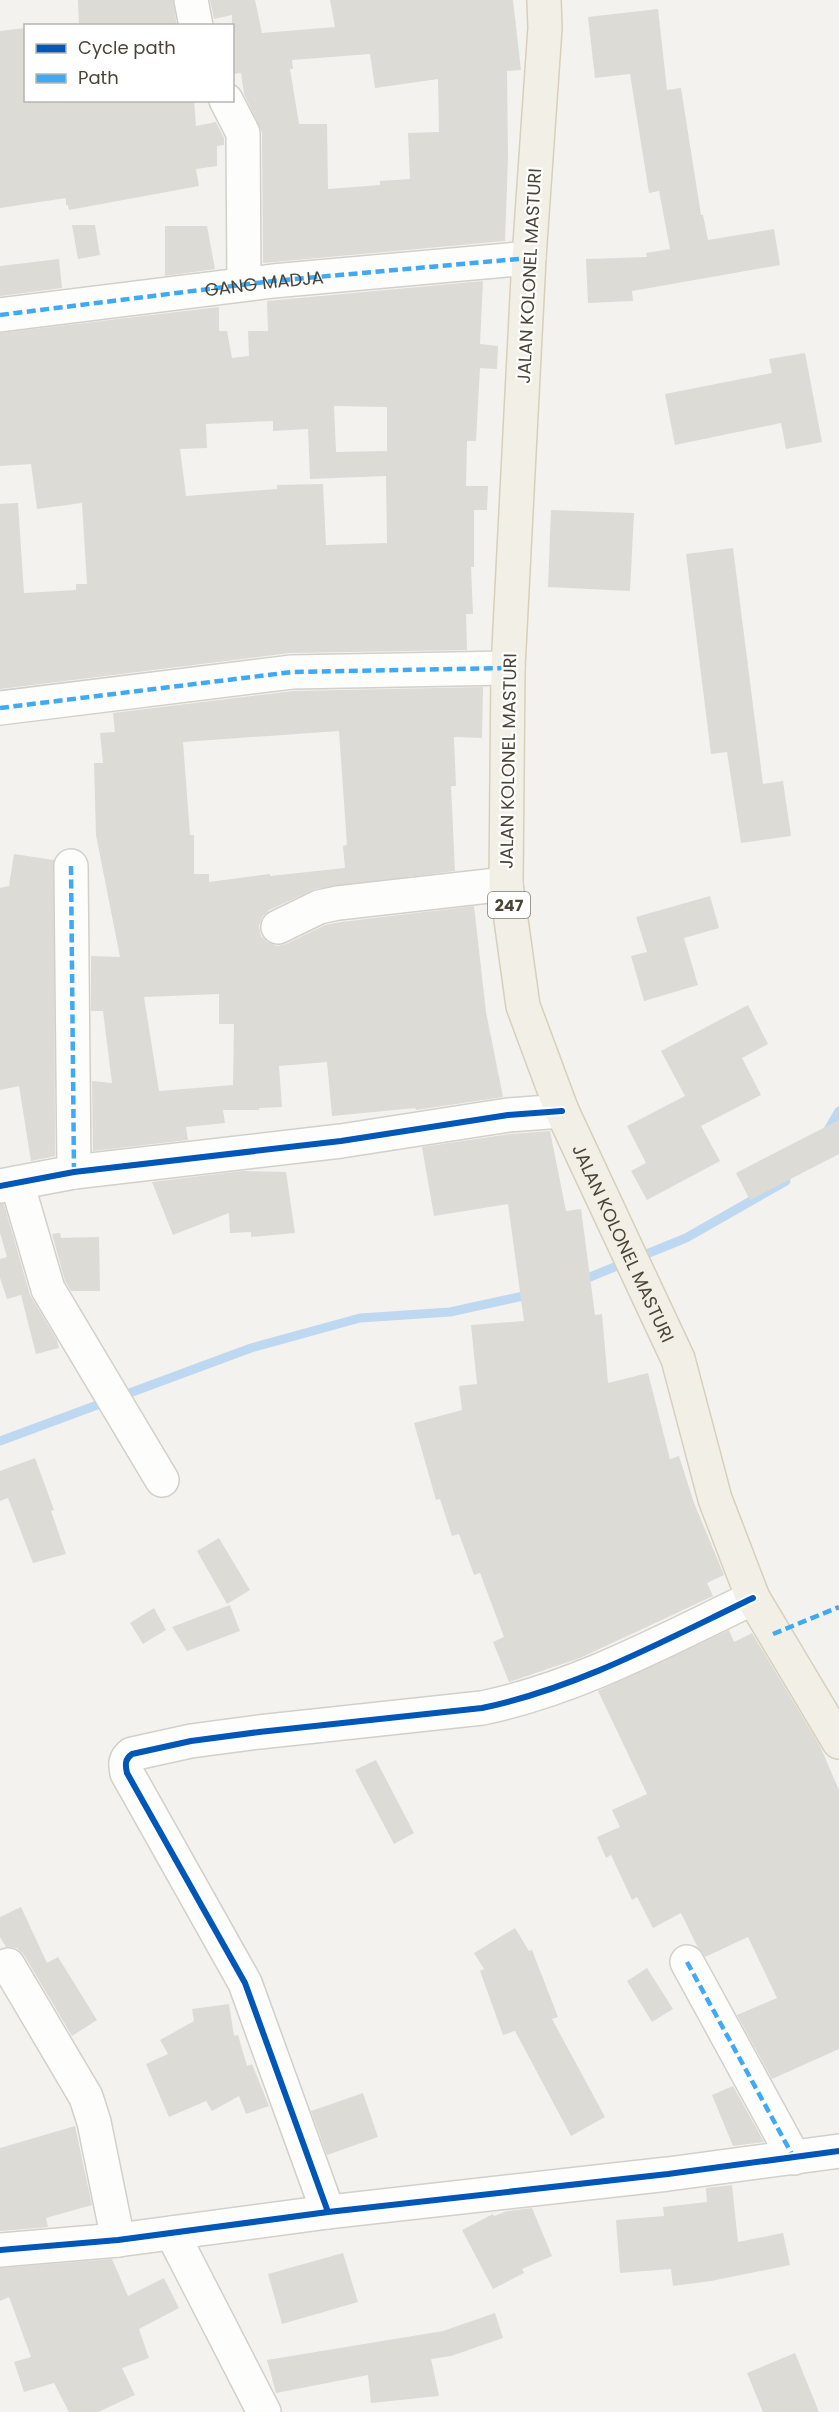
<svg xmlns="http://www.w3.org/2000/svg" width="839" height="2412" viewBox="0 0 839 2412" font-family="Poppins,sans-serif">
<rect width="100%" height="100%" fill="#f3f2ee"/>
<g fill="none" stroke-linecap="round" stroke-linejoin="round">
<!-- stream -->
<path stroke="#bed8f2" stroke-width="9" d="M 825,1135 L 839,1111
M 580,1281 L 686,1238 L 786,1181
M 0,1441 L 251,1348 L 360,1318 L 450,1312 L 532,1294"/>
</g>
<!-- building -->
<path fill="#dddbd6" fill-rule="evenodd" d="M 78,0 L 173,0 L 177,26 L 79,26 Z
M 210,0 L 255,0 L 262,33 L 335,27 L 330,0 L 513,0 L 521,70 L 507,71 L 508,157 L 505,241 L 263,263 L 262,132 L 244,94 L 241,73 L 232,74 L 232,15 L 214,19 ZM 370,54 L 375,88 L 438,79 L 439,132 L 408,133 L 410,179 L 380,181 L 380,185 L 328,189 L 327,124 L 299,124 L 290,69 L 293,69 L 292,60 Z
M 658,9 L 667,90 L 681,88 L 701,215 L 703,215 L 708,240 L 774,229 L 780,265 L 632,291 L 633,301 L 588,303 L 586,259 L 647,257 L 646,253 L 670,249 L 659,191 L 649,193 L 630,74 L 595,78 L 588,17 Z
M 26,28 L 26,100 L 194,100 L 196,126 L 216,122 L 224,138 L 224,145 L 217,146 L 217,166 L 196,169 L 199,186 L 69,210 L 68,205 L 66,205 L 66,198 L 0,208 L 0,31 Z
M 72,225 L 95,225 L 100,255 L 78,259 Z
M 165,226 L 207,226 L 215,269 L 165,276 Z
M 59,259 L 62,288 L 0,296 L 0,266 Z
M 483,281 L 480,344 L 498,346 L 497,369 L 480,368 L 476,441 L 467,441 L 466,486 L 488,486 L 487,510 L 474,510 L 474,567 L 471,567 L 473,614 L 466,614 L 467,650 L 290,653 L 0,689 L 0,504 L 18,503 L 24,593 L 76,590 L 76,584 L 87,584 L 82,503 L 37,509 L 31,464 L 0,466 L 0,333 L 219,307 L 219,331 L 227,331 L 232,358 L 249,356 L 248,331 L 268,331 L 267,301 ZM 334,406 L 387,407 L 387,451 L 336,452 ZM 273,421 L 273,431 L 308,429 L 310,479 L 386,476 L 387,543 L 326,545 L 323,484 L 277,485 L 277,489 L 186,496 L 180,449 L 207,448 L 206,424 Z
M 805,353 L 822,442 L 786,449 L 781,423 L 675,445 L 665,394 L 772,373 L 769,359 Z
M 551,510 L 634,513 L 630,591 L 548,587 Z
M 733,548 L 763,784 L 783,781 L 791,836 L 741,843 L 727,752 L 711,754 L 686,554 Z
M 483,687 L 482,738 L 454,737 L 456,786 L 451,786 L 455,871 L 315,889 L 269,910 L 262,917 L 259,926 L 261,936 L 267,942 L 277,946 L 286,944 L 325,925 L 341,922 L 474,906 L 486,1012 L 503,1097 L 416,1110 L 415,1108 L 332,1116 L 327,1062 L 279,1066 L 282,1107 L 259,1108 L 259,1110 L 223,1110 L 225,1123 L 186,1127 L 188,1140 L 93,1151 L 92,1081 L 112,1083 L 103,1011 L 91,1011 L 91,956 L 120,957 L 96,835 L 94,763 L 103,763 L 100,733 L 115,732 L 113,713 L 293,691 ZM 339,731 L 347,845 L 343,846 L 345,868 L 270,876 L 270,874 L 209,882 L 209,874 L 194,874 L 194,835 L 190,835 L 183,742 ZM 219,994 L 219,1024 L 234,1024 L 233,1085 L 159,1091 L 144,997 Z
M 14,854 L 54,860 L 55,1156 L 31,1161 L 19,1086 L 0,1090 L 0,888 L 9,886 Z
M 710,896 L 719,928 L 684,938 L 698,985 L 644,1001 L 631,956 L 647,952 L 636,917 Z
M 748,1005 L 768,1044 L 742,1058 L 761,1095 L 701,1126 L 720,1161 L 647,1200 L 631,1171 L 646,1163 L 627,1126 L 685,1096 L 661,1051 Z
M 839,1120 L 839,1154 L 750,1200 L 736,1173 Z
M 550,1131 L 566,1211 L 581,1209 L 595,1315 L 602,1314 L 608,1383 L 648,1373 L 670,1459 L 679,1456 L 694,1503 L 724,1575 L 707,1583 L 713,1596 L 580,1658 L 509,1682 L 493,1642 L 504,1637 L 480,1573 L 474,1575 L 459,1534 L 452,1536 L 440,1499 L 436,1500 L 414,1423 L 462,1410 L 459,1386 L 477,1384 L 471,1325 L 524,1321 L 508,1204 L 434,1216 L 422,1147 L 510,1134 Z
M 242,1171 L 286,1172 L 295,1233 L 251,1237 L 251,1232 L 230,1233 L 229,1213 L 173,1235 L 152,1182 Z
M 0,1204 L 4,1204 L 30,1295 L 57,1340 L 59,1348 L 36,1354 L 21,1295 L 7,1299 L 0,1278 L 0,1259 L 7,1257 L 0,1233 Z
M 60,1233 L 61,1238 L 99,1237 L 100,1291 L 71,1291 L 65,1281 L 52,1234 Z
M 35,1458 L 54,1510 L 51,1511 L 66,1554 L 33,1563 L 8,1498 L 0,1501 L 0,1471 Z
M 219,1538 L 250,1590 L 227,1604 L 197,1551 Z
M 230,1605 L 240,1631 L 187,1651 L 172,1627 Z
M 154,1608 L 166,1630 L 143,1644 L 130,1623 Z
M 729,1630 L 734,1642 L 752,1633 L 820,1746 L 839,1790 L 839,2049 L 772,2079 L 737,2015 L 777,1998 L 748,1937 L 705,1957 L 697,1946 L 681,1913 L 653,1928 L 637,1897 L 632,1900 L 611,1855 L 606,1858 L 597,1837 L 620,1827 L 612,1810 L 647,1794 L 598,1691 Z
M 376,1760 L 414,1833 L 394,1844 L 355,1770 Z
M 21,1907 L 47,1963 L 58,1957 L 97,2020 L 72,2036 L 24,1955 L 17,1948 L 6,1947 L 0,1937 L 0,1917 Z
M 515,1928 L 529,1951 L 532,1950 L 558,2017 L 552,2019 L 605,2117 L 571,2136 L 515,2031 L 503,2035 L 480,1971 L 484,1969 L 474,1953 Z
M 647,1968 L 673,2009 L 652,2022 L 627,1981 Z
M 229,2004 L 234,2036 L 238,2035 L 247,2066 L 252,2064 L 269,2106 L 246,2114 L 239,2096 L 212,2111 L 206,2101 L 169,2117 L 146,2064 L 168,2054 L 160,2040 L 194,2021 L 192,2009 Z
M 733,2086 L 764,2142 L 733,2146 L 712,2095 Z
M 363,2093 L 378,2137 L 327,2155 L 311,2111 Z
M 75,2126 L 92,2205 L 46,2218 L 48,2227 L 0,2231 L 0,2148 Z
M 732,2185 L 738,2242 L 783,2233 L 790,2265 L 711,2281 L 673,2286 L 671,2269 L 620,2273 L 616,2220 L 664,2216 L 663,2207 L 707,2202 L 706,2188 Z
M 532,2208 L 552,2256 L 522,2269 L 524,2273 L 493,2289 L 462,2230 L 493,2214 L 494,2216 L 507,2211 Z
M 343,2253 L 358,2302 L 282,2324 L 268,2274 Z
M 112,2259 L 128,2296 L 164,2278 L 179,2308 L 139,2329 L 149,2358 L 122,2368 L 135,2395 L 98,2412 L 69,2412 L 54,2383 L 24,2392 L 14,2362 L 31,2357 L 9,2297 L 0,2301 L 0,2268 Z
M 495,2313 L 503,2338 L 451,2356 L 431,2359 L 439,2396 L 371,2403 L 368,2375 L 276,2393 L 267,2360 L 443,2331 Z
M 795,2353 L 819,2412 L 763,2412 L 747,2373 Z"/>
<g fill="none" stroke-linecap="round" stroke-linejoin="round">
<!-- minor casing -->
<g stroke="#d1d0cb" stroke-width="36">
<g id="minor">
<path d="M 191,0 L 196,26"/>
<path d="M 226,100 L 243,133 L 244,284"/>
<path id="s1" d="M 0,315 L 273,281 L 529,258"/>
<path d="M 0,708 L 292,672 L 508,668"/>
<path d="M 71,866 L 74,1172"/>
<path d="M 278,927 L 319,907 L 338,903 L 506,884"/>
<path d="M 17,1183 L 48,1289 L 162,1480"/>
<path d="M 0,1186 L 74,1172 L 341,1141 L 508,1115 L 562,1111"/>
<path d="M 687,1962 L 794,2158"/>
<path d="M 8,1965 L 86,2097 L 94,2122 L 118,2240"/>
<path d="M 328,2212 L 245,1983 L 127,1773 C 125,1764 125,1759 132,1754 L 191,1741 L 259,1732 L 482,1708 C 578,1688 665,1640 753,1598"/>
<path d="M 172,2233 L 264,2412"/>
<path d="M 0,2250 L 118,2240 L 328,2212 L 668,2174 L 839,2151"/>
</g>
</g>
<!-- major casing -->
<g stroke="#d6d0bb" stroke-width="36">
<g id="major">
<path id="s2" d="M 544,0 L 545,28 L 529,258 L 508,668 L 506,884 L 523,1006 L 562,1111 L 678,1359 L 715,1499 L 753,1598 L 839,1742"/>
</g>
</g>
<!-- minor -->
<use href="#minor" stroke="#fdfdfc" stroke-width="33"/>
<!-- major -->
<use href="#major" stroke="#f2efe6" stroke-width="33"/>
<!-- quiet -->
<path stroke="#3fa9f5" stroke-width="4.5" stroke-dasharray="9 4.5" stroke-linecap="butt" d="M 0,315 L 273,281 L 529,258
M 0,708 L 292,672 L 508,668
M 71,866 L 74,1172
M 773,1634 L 839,1607
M 687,1962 L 794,2158"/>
<!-- cycleway casing -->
<g stroke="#fff" stroke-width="10">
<path id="cycleway" d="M 0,1186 L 74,1172 L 341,1141 L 508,1115 L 562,1111
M 328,2212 L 245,1983 L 127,1773 C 125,1764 125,1759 132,1754 L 191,1741 L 259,1732 L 482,1708 C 578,1688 665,1640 753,1598
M 0,2250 L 118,2240 L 328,2212 L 668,2174 L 839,2151"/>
</g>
<!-- cycleway -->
<use href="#cycleway" stroke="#0057b8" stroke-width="6"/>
</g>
<g text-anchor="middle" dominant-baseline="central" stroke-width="4.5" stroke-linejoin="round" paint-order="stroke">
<!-- shield labels -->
<rect fill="#fff" stroke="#817d74" stroke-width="1.5" x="488" y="892" width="42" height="26" rx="4.5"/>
<g font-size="16" font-weight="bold" fill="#4b4538">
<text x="509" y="905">247</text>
</g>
<!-- street labels -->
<g font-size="18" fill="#4b4538" stroke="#fff">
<text transform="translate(529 276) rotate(-87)">JALAN KOLONEL MASTURI</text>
<text stroke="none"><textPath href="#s1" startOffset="266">GANG MADJA</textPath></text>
<text transform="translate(508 761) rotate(-89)">JALAN KOLONEL MASTURI</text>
<text stroke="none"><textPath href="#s2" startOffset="1266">JALAN KOLONEL MASTURI</textPath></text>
</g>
</g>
<!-- legend -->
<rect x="24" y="24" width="210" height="78" fill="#ffffff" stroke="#b7b5af" stroke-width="1.5"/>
<rect x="36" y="44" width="30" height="9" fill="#0057b8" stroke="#b7b5af" stroke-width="1.5"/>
<text x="78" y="54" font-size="18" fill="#4b4538">Cycle path</text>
<rect x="36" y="74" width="30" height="9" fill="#3fa9f5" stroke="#b7b5af" stroke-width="1.5"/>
<text x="78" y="84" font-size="18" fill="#4b4538">Path</text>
</svg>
